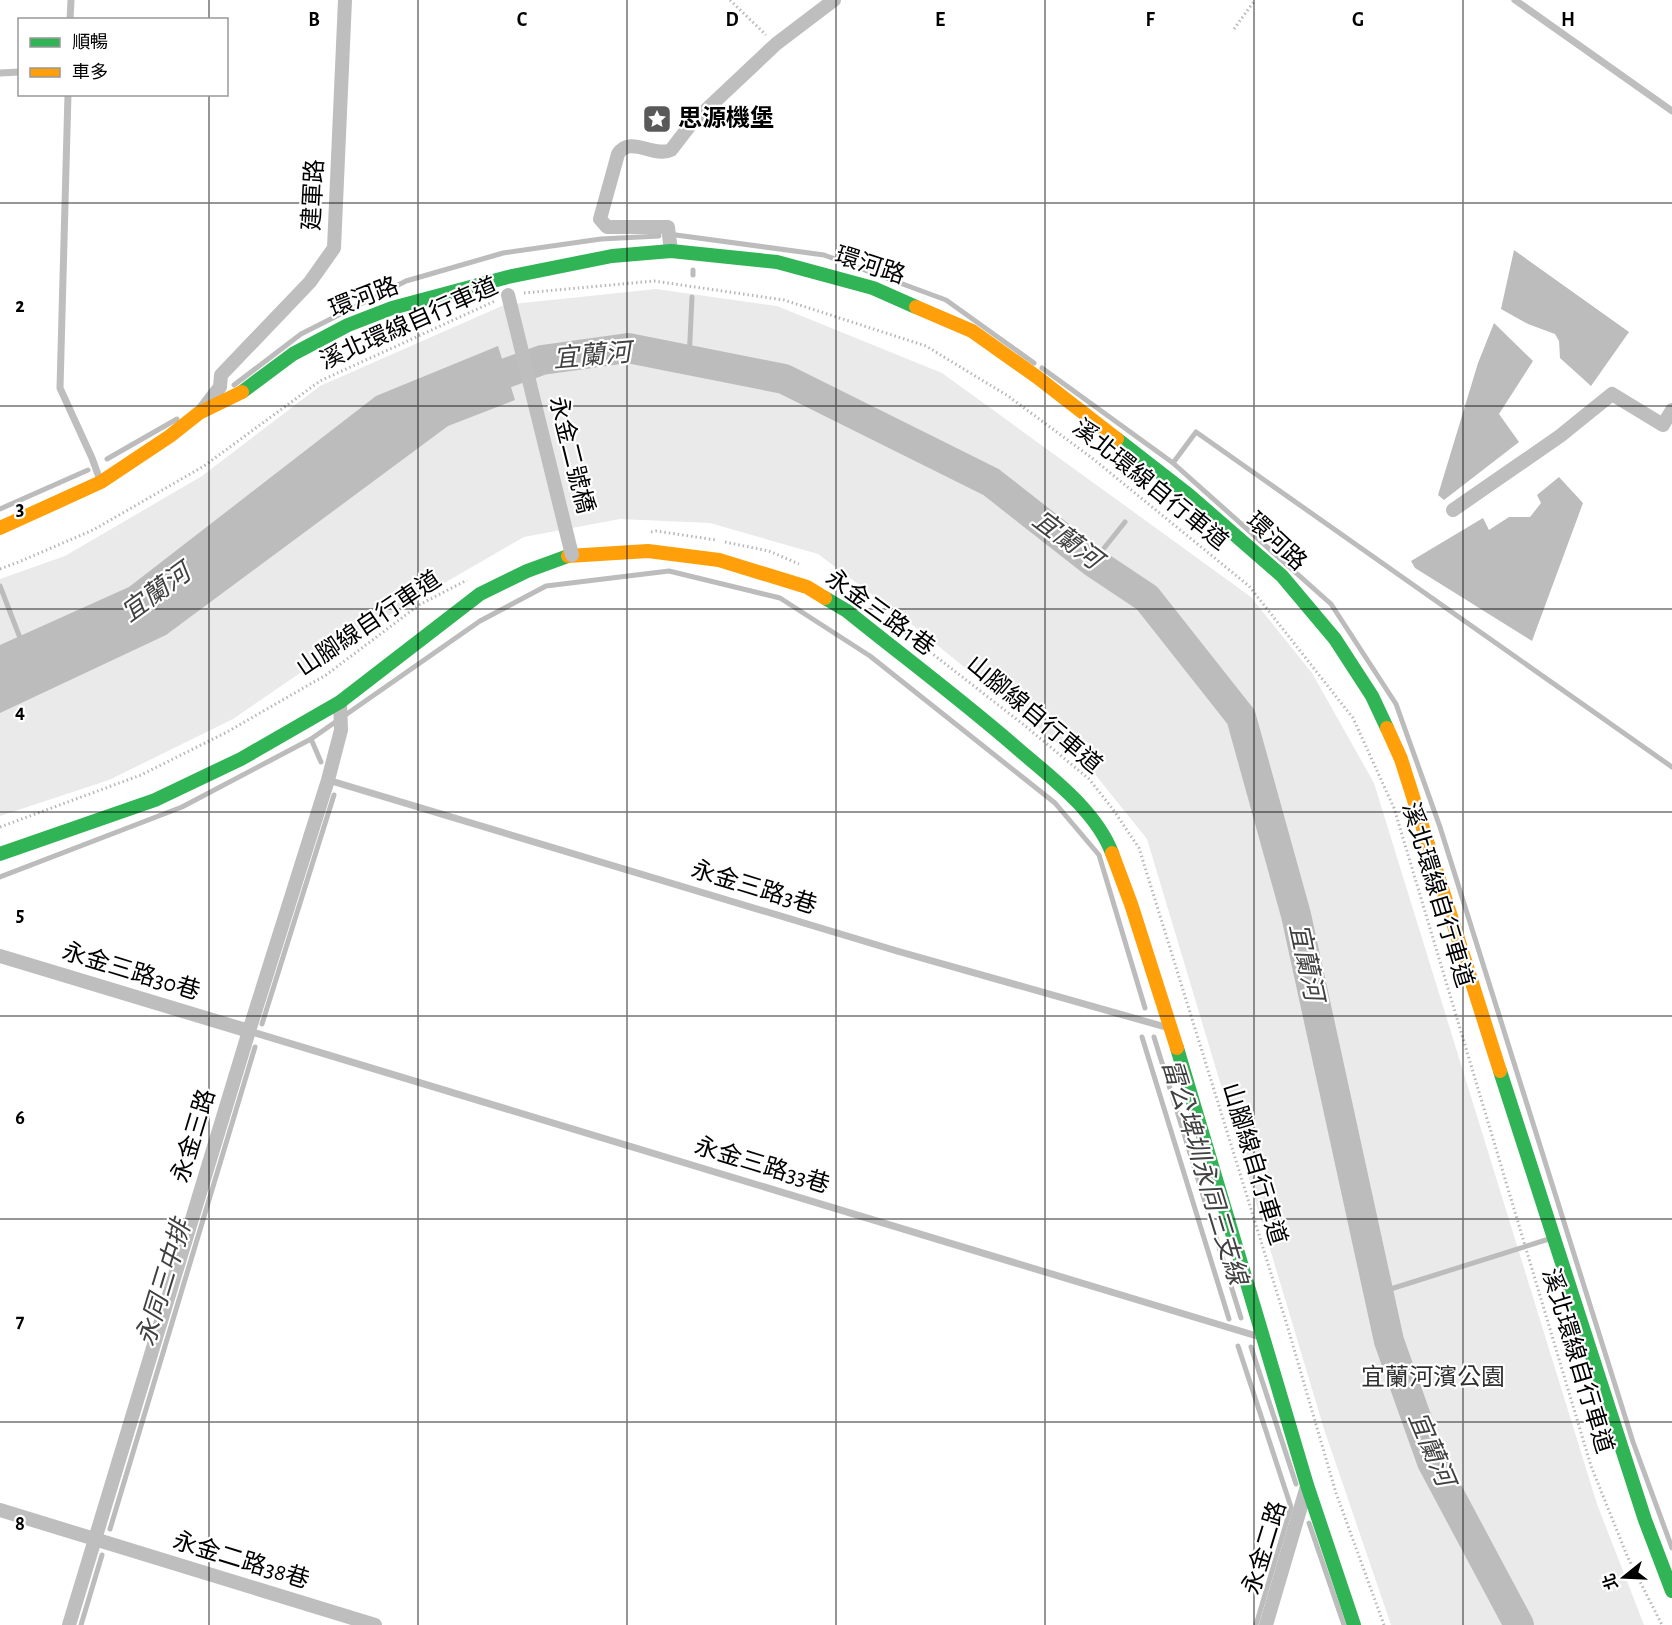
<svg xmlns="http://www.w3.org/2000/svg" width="1672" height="1625" viewBox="0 0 1672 1625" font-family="'Alegreya Sans','Noto Sans TC',sans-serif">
<rect width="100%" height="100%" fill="#fff"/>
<!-- green -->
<path fill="#eaeaea" d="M 656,289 L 777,306 L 942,373 L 1251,597 L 1312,673 L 1374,783 L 1597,1504 L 1644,1625 L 1391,1625 L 1324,1429 L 1147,839 L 1093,772 L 910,623 L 818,554 L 710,523 L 620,519 L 524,537 L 363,630 L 233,719 L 109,780 L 0,816 L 0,579 L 65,556 L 202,476 L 320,386 L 504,305 Z"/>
<!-- water -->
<path fill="#bcbcbc" d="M 1514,250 L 1629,332 L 1591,386 L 1560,358 L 1559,341 L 1555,334 L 1528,324 L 1501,309 Z
M 1494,323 L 1533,361 L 1499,414 L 1519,442 L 1444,500 L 1438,495 L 1478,363 Z
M 498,346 L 515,400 L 448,426 L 166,635 L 0,713 L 0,645 L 129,587 L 376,396 Z
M 1559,477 L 1583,503 L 1532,641 L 1415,568 L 1411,561 L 1483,518 L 1489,530 L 1509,517 L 1530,517 L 1541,503 L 1537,495 Z"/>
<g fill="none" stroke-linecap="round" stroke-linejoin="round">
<!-- stream -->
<path stroke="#bcbcbc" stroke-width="5" d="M 676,235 L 824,255 L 946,300 L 1034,363
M 693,275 L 693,270
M 689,360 L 692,297
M 1042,368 L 1173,463 L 1331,604 L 1396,704 L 1440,827 L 1633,1442 L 1672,1548
M 234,385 L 301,334 L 406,281 L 503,253 L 601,239 L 659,236
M 107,459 L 177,419
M 1173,463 L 1196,432 L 1672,767
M 0,509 L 88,470
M 1093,562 L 1125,522
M 0,586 L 22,643
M 311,739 L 321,762
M 0,877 L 182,807 L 311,739 L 480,621 L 546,586 L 669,571 L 780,598 L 870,656 L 1055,803 L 1099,855 L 1145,1008
M 262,1024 L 334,795
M 1142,1037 L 1229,1319
M 1154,1037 L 1241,1318
M 1378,1293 L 1549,1239
M 1238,1346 L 1291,1507 L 1256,1625
M 1251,1347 L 1296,1484
M 1309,1523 L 1344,1625
M 110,1529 L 255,1047
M 81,1625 L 102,1555"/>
<!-- river -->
<path stroke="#bcbcbc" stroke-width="30" d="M 468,387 L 542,360 L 628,348 L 784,379 L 991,482 L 1093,562 L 1147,598 L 1241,717 L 1296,915 L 1389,1341 L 1432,1462 L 1519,1625"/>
<!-- path -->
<path stroke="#b8b8b8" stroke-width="3" stroke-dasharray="1.5 3" stroke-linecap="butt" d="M 730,0 L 766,35
M 1234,29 L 1255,0
M 524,293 L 654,281 L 784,300 L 926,346 L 1008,396 L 1092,458 L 1249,586 L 1353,718 L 1394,808 L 1591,1466 L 1628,1558 L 1662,1625
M 651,532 L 656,531 L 716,540
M 725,542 L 769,551 L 799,564
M 0,569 L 21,561 L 93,530 L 204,466 L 320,381 L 495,301
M 898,627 L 1024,725 L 1089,779 L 1112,808 L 1139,848 L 1287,1325 L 1336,1493 L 1384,1625
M 0,827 L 141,775 L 227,732 L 326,675 L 419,605 L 467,580"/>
<!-- lane -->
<path stroke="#bebebe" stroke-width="7" d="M 1515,0 L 1672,111
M 70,20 L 71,0
M 0,73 L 20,72
M 68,94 L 60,388 L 92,458 L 100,480
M 328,780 L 897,951 L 1169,1028
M 249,1031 L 1260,1337"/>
<!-- street -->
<path stroke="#bebebe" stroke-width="14" d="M 671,251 L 668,227 L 607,227 L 600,219 L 618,154 C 630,135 654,158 671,150 L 691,124 L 776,44 L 834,0
M 203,409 L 220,387 L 221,375 L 310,282 L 334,248 L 345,0
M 1453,510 L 1560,436 L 1612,394 L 1663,425 L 1672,410
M 0,956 L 249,1031
M 0,1510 L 375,1625
M 69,1625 L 249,1031 L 328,780 L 341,730 L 340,702
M 1266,1625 L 1307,1486"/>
<!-- fast -->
<path stroke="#30b455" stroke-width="14" d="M 242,392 L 293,354 L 348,325 L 392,308 L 508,277 L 612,256 L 671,251 L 777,262 L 873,288 L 916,307
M 1117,439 L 1189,495 L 1282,576 L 1335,639 L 1372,696 L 1387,728
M 825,598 L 847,611 C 904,657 963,701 1018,749 C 1052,778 1096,811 1112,853
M 0,854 L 155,800 L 241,759 L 340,702 L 480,594 L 527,571 L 568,556
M 1177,1048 L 1307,1485 L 1354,1625
M 1500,1071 L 1645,1520 L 1672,1591"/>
<!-- slow -->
<path stroke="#ff9f0a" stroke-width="14" d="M 916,307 L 972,331 L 1037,377 L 1117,439
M 0,528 L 101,482 L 170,436 L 199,413 L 242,392
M 568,556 L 648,551 L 719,560 L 807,587 L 825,598
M 1387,728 L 1401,759 L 1500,1071
M 1112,853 L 1131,904 L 1177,1048"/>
<!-- street-bridge -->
<path stroke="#bebebe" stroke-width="14" d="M 508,295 L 572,555"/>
</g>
<!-- grid -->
<path fill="none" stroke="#000" stroke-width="1.5" stroke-opacity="0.55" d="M 209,0 L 209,20M 418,0 L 418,1625M 627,0 L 627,1625M 836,0 L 836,1625M 1045,0 L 1045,1625M 1254,0 L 1254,1625M 1463,0 L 1463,1625M 209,94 L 209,1625M 0,203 L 1672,203M 0,406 L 1672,406M 0,609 L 1672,609M 0,812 L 1672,812M 0,1016 L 1672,1016M 0,1219 L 1672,1219M 0,1422 L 1672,1422"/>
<!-- icons -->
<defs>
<g id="sight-square" transform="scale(1.5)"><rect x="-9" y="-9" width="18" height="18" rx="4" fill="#595959" stroke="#fff"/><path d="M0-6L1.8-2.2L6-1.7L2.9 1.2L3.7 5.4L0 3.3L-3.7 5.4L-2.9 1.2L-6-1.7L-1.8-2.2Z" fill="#fff"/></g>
</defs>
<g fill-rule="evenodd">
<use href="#sight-square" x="657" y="119"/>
</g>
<g text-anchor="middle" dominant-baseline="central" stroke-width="4.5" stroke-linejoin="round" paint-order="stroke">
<!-- poi labels -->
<g font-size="24" font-weight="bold" fill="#000" stroke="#fff" text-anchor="start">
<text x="678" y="119">思源機堡</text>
</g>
<!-- street labels -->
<g font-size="24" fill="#000" stroke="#fff">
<text transform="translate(314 195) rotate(-87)">建軍路</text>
<text transform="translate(870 266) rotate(18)">環河路</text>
<text transform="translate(364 298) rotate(-21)">環河路</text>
<text transform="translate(409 324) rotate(-24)">溪北環線自行車道</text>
<text transform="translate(571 455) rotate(76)">永金二號橋</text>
<text transform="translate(1150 485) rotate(39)">溪北環線自行車道</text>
<text transform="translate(1276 542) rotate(43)">環河路</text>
<text transform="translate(880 613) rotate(36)">永金三路1巷</text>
<text transform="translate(369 624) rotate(-34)">山腳線自行車道</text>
<text transform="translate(1034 715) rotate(40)">山腳線自行車道</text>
<text transform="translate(754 888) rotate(17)">永金三路3巷</text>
<text transform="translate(1437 895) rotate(73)">溪北環線自行車道</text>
<text transform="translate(131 972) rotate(17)">永金三路30巷</text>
<text transform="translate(194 1136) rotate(-73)">永金三路</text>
<text transform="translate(1254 1164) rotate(73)">山腳線自行車道</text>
<text transform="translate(762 1166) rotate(17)">永金三路33巷</text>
<text transform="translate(1577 1361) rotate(73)">溪北環線自行車道</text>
<text transform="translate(1265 1548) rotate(-73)">永金二路</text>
<text transform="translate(241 1561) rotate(17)">永金二路38巷</text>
</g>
<!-- park labels -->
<g font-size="24" fill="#303030" stroke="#fff">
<text x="1433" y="1378">宜蘭河濱公園</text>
</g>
<!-- water labels -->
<g font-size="26" font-style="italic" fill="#414141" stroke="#fff">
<text transform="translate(592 356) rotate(-5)">宜蘭河</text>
<text transform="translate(1067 540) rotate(37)">宜蘭河</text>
<text transform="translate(156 593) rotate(-36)">宜蘭河</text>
<text transform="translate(1306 962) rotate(78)">宜蘭河</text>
<text transform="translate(1204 1172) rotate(73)">雷公埤圳永同三支線</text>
<text transform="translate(164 1283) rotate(-73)">永同三中排</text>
<text transform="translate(1431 1449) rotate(67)">宜蘭河</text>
</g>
</g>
<g font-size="20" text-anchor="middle" font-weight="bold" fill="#000" stroke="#fff" stroke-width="4.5" stroke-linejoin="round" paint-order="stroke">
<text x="314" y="26">B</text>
<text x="522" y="26">C</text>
<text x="732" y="26">D</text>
<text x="940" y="26">E</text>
<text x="1150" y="26">F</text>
<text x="1358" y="26">G</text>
<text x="1568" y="26">H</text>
<text x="20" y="312">2</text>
<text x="20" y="515">3</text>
<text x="20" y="718">4</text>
<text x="20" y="921">5</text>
<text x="20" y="1124">6</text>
<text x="20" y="1327">7</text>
<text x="20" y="1530">8</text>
</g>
<!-- legend -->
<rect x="18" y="18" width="210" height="78" fill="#ffffff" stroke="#999999" stroke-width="1.5"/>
<rect x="30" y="38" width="30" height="9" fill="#30b455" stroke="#999999" stroke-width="1.5"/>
<text x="72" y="48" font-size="18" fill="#000000">順暢</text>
<rect x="30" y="68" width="30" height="9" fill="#ff9f0a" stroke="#999999" stroke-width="1.5"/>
<text x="72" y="78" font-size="18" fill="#000000">車多</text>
<!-- north arrow -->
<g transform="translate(1624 1577) rotate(252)" stroke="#ffffff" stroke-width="4.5" paint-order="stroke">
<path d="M0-4.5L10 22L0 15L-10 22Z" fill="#000000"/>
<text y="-9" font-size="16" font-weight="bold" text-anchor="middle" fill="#000000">北</text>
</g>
</svg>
